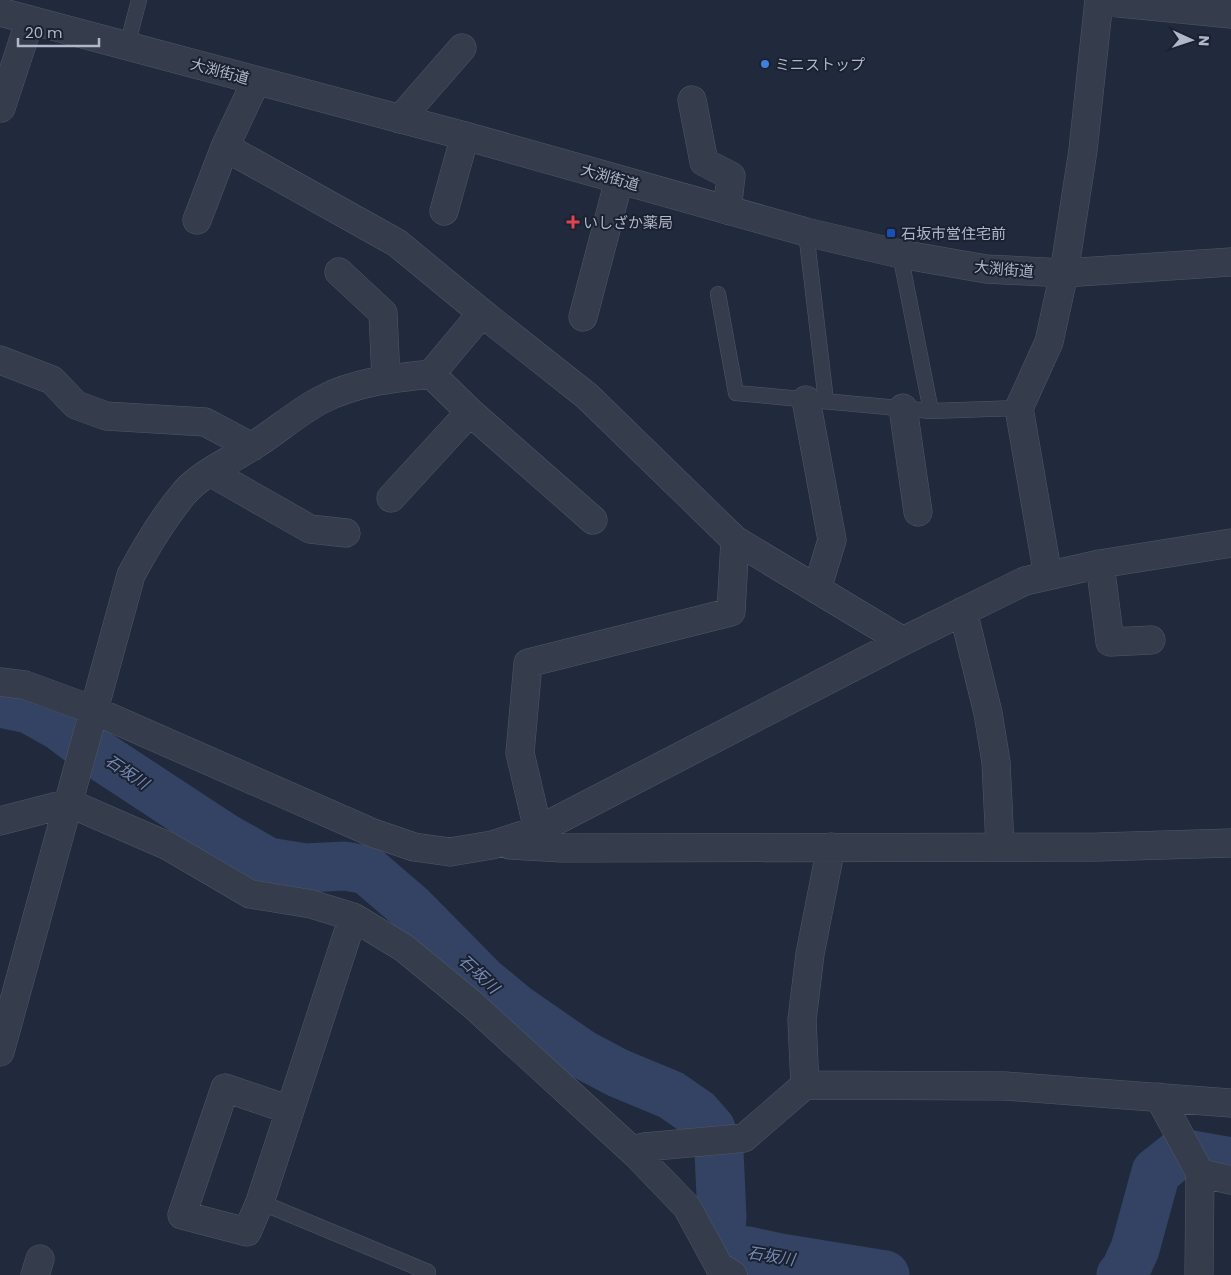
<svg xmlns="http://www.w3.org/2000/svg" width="1231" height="1275" viewBox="0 0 1231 1275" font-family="Poppins,'Noto Sans JP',sans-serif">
<rect width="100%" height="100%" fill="#212a3c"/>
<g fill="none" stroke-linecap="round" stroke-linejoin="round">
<!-- river -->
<path stroke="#344364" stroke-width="49" d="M 0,703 L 29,709 L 61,727 L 90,749 L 224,837 L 268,862 L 305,868 L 345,866 L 367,870 L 410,907 L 482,980 L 517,1009 L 582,1054 L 618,1073 L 671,1095 L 697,1113 L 711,1129 L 719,1152 L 722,1217 L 720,1241 L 725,1248 L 748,1251 L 780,1258 L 885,1275
M 1121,1275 L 1125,1271 L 1135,1249 L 1156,1172 L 1180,1153 L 1231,1162"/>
<!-- service casing -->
<g stroke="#505767" stroke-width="16">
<path id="service" d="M 127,46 L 139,0
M 806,232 L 826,401
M 718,294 L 736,393 L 931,411 L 900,254
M 931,411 L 1019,408
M 260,1202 L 428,1272 L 426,1275"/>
</g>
<!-- minor casing -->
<g stroke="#505767" stroke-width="29">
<path id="minor" d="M 1099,1 L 1231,14
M 256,81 L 225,147 L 397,243 L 482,313
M 692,100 L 704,162 L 731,176 L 727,210
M 1,108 L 30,20
M 400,119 L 462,48
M 444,211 L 465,136
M 197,220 L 225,147
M 339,272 L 383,313 L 386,379
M 583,317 L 619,180
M 0,360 L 52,380 L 76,405 L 106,416 L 205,422 L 252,447
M 431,374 L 470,412 L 593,520
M 806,400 L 832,540 L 817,589
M 903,408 L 918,512
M 210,472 L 310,529 L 346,533
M 391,498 L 470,412
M 1100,564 L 1110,642 L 1151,640
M 1048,576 L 1019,408 L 1049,342 L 1064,273 L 1083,150 L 1099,0
M 963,611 L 988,713 L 996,762 L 1000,846
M 0,682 L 25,685 L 93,710 L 373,833 L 414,847 L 450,852 L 492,845 L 538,830 L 903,641 L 1025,581 L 1100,564 L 1231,543
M 0,821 L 69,803 L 168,846 L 250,894 L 311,904 L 353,917 L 404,948 L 472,1004 L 636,1154 L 687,1207 L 719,1266 L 733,1275
M 538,830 L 520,753 L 528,663 L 731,612 L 735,540
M 510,845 L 562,848 L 1098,847 L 1231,843
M 0,1052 L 131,575 C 147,545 163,518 185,492 C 202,473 230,461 251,447 C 275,433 296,413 321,400 C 354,382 394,378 431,374 L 482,313 L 587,396 L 735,540 L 903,641
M 805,1085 L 802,1020 L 810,954 L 831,847
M 1159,1097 L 1200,1173 L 1199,1273
M 290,1110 L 225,1088 L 182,1215 L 247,1232 L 260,1202 L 353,917
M 636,1154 L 644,1147 L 744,1138 L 805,1085 L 1005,1086 L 1231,1103
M 1200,1173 L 1231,1180
M 35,1275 L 40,1259"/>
</g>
<!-- tertiary casing -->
<g stroke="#505767" stroke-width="29">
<path id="tertiary" d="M 0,12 L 465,136 L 806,232 L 900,254 L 986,269 L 1064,273 L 1231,262"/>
</g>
<!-- service -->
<use href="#service" stroke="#353c4c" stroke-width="15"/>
<!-- minor -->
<use href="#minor" stroke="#353c4c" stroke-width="28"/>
<!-- tertiary -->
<use href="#tertiary" stroke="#353c4c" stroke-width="28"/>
</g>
<!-- markers -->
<circle fill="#3f7fe0" stroke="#1a2131" stroke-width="2" cx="765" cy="64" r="5"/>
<path fill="#e0444e" stroke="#1a2131" stroke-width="2" d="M570.5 214.5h5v5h5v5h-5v5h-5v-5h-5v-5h5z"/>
<rect fill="#1a4fb4" stroke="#1a2131" stroke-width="2" x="886" y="228" width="10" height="10" rx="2.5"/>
<g text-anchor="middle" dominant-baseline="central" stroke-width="4" stroke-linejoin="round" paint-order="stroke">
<!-- poi labels -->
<g font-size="15" fill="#b0b7c8" stroke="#1a2131" text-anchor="start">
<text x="775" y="64">ミニストップ</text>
<text x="583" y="222">いしざか薬局</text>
<text x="901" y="233">石坂市営住宅前</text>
</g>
<!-- street labels -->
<g font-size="15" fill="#b0b7c8" stroke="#1a2131">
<text transform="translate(220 71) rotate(15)">大渕街道</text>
<text transform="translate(610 177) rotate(16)">大渕街道</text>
<text transform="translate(1004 269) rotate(5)">大渕街道</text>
</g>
<!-- water labels -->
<g font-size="16" font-style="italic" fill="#7689b2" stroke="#1a2131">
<text transform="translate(127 772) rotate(34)">石坂川</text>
<text transform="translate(479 974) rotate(43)">石坂川</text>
<text transform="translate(771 1256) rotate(9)">石坂川</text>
</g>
</g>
<!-- north arrow -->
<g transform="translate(1191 40) rotate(93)" stroke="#1a2131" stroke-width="4" paint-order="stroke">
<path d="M0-4L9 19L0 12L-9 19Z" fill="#b0b7c8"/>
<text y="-8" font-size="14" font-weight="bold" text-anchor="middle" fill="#b0b7c8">N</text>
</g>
<!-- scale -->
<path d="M18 38v8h81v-8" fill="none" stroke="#b0b7c8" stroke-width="2.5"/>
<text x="25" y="38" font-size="15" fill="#b0b7c8" stroke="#1a2131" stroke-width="4" paint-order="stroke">20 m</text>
</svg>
